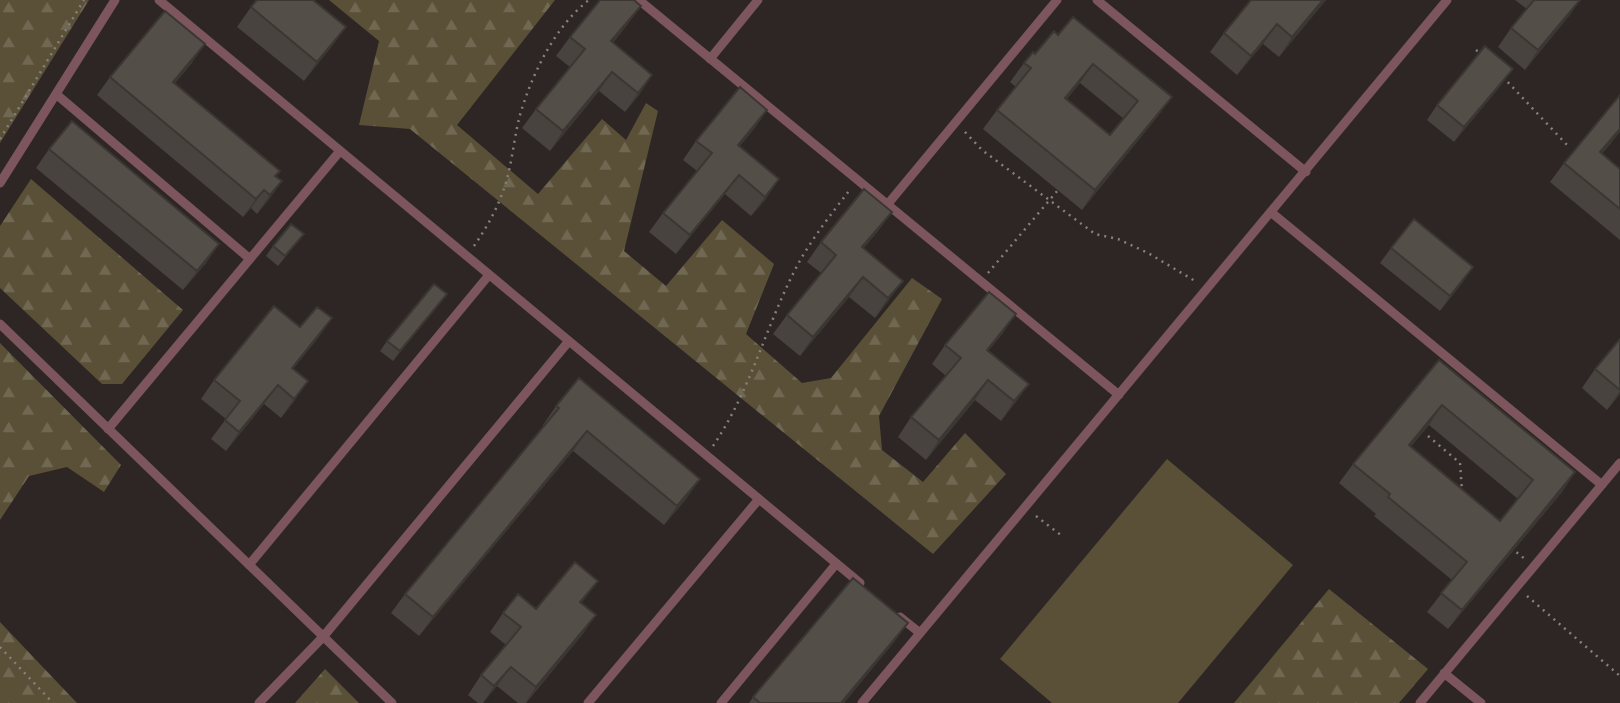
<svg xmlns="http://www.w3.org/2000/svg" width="1620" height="703" viewBox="0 0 1620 703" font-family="Arial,sans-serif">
<defs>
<pattern id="forest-firs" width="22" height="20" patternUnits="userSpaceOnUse" patternTransform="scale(1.75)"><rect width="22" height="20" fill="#5a5037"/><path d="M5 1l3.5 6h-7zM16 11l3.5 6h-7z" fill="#716853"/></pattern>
</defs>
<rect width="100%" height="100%" fill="#2d2624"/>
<!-- grass -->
<path fill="#5a5037" d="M 1167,459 L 1293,565 L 1178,703 L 1052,703 L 1000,659 Z"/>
<!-- forest -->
<path fill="url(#forest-firs)" d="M 0,0 L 89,0 L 0,143 Z
M 329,0 L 555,0 L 457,125 L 538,194 L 602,119 L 626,140 L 646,103 L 658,111 L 624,251 L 666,286 L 722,220 L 774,264 L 746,334 L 802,383 L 831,378 L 912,278 L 942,299 L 879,416 L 882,450 L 923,482 L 965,433 L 1006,474 L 933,554 L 410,129 L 359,125 L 379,41 Z
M 31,179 L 183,310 L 122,384 L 102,384 L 0,288 L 0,226 Z
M 0,343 L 121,465 L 104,492 L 67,467 L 29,476 L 0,520 Z
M 1329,589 L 1428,669 L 1399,703 L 1234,703 Z
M 0,622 L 77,703 L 0,703 Z
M 325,669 L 359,703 L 295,703 Z"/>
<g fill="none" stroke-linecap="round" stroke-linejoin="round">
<!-- path -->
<path stroke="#86807f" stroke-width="2.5" stroke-dasharray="2 5" stroke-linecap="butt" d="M 1476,50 L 1482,54
M 1503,77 L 1568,146
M 965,132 L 982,150 L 1095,234 L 1118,239 L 1148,253 L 1195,281
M 0,139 L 84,0
M 474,246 C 485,230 495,213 502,194 C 512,169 513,141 520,115 C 532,74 555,26 589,0
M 988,273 L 1058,190
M 1428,436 L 1460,463 L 1462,491
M 713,446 C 751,390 766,325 797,266 C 811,240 831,214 849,191
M 1036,516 L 1062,536
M 1511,548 L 1525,559
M 1527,596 L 1620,676
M 0,647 L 53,703"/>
<!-- service -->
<path stroke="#7c565c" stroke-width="9" d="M 159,0 L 860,583
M 639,0 L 1119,395
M 1097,0 L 1306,172
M 710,59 L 758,0
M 56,94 L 250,259
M 0,183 L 115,0
M 887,205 L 1057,0
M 1272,213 L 1602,485
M 0,324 L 392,703
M 108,429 L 340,151
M 249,565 L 489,275
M 900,617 L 920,633
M 1444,673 L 1481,703
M 259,703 L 323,637 L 569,341
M 588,703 L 759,499
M 721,703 L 836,564
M 862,703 L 1447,0
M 1420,703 L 1620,463"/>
</g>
<!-- wall -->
<path fill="#48433f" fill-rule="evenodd" d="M 1251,0 L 1326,0 L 1279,57 L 1263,44 L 1237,75 L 1210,52 L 1224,33 Z
M 1515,0 L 1580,0 L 1569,16 L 1525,70 L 1498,47 L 1511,28 L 1527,9 Z
M 641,6 L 627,25 L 613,43 L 652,75 L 639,95 L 625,112 L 599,91 L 550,151 L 522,128 L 536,109 L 570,67 L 556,56 L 570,37 Z
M 251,7 L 346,27 L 332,46 L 304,81 L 237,27 Z
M 1058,35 L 1172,97 L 1158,116 L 1082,210 L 983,129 L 997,110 L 1016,87 L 1010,82 L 1024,63 ZM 1080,83 L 1124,119 L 1110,135 L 1067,99 Z
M 192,63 L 175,83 L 282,181 L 257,214 L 251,208 L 243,217 L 97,95 L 110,77 Z
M 1502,84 L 1454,142 L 1427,120 L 1437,105 Z
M 767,110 L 754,129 L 739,147 L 766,199 L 751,216 L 725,194 L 676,254 L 649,232 L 663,213 L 697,171 L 683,160 L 696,141 Z
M 1620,132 L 1602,154 L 1620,169 L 1620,240 L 1550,182 L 1564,163 Z
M 49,149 L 219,244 L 206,263 L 183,290 L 36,168 Z
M 892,212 L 878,231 L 863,249 L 889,300 L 875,318 L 849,297 L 800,356 L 773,334 L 787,315 L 821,273 L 807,262 L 821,242 Z
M 304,234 L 278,266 L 266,256 L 273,246 Z
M 1391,248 L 1463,282 L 1440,311 L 1380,263 Z
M 439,304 L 393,361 L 380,351 L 387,341 Z
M 332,318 L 318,338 L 293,369 L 295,400 L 281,418 L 264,404 L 226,451 L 211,439 L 226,419 L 201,399 L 214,380 L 300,327 Z
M 1003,333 L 988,351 L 1029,384 L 1015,403 L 1001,421 L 975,400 L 926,460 L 898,437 L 911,417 L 946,376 L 932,364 L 945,345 Z
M 1620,339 L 1620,394 L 1607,410 L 1582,388 L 1595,369 Z
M 1439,360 L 1575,472 L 1562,492 L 1448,629 L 1427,612 L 1452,580 L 1374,516 L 1376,514 L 1339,483 L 1353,464 ZM 1429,425 L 1518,499 L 1500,521 L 1411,446 Z
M 556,406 L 687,498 L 664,525 L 573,451 L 419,636 L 391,613 L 405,594 L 544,426 L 543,425 Z
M 581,603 L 596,615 L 582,635 L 526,703 L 518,703 L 497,686 L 483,703 L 478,703 L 468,695 L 481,675 L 506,645 L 490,632 L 503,613 Z
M 908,623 L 894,642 L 844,703 L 749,703 L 753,697 Z"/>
<!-- shaded-wall -->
<path fill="#3b3733" d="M 1323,0 L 1326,0 L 1279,57 L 1292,37 Z
M 1580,0 L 1569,16 L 1525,70 L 1538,50 Z
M 641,6 L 627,25 L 598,61 L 611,41 Z
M 1277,24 L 1263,44 L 1237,75 L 1251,56 Z
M 346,27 L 332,46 L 304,81 L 317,62 Z
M 205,44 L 192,63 L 160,100 L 173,82 Z
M 1093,64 L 1080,83 L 1052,117 L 1065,98 Z
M 1513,69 L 1502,84 L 1454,142 L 1464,127 Z
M 612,72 L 599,91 L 550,151 L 563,131 Z
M 652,75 L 639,95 L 625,112 L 638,93 Z
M 1172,97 L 1158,116 L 1082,210 L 1095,190 Z
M 767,110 L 754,129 L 724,165 L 738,145 Z
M 1620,129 L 1620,132 L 1587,172 L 1600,152 Z
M 739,175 L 725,194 L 676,254 L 690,235 Z
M 779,179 L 766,199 L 751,216 L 765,197 Z
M 282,181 L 269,200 L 257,214 L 270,195 Z
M 264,190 L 251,208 L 243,217 L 256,199 Z
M 892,212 L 878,231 L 848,267 L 862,247 Z
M 219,244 L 206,263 L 183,290 L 197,271 Z
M 1473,267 L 1463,282 L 1440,311 L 1450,296 Z
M 863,277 L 849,297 L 800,356 L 813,337 Z
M 903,281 L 889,300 L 875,318 L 888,298 Z
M 447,294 L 439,304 L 393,361 L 400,351 Z
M 1016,314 L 1003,333 L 973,369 L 987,350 Z
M 332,318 L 318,338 L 278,387 L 292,368 Z
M 988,380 L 975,400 L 926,460 L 939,440 Z
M 308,381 L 295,400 L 281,418 L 294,399 Z
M 1029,384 L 1015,403 L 1001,421 L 1014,401 Z
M 278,385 L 264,404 L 226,451 L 239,432 Z
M 1620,391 L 1620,394 L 1607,410 Z
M 1442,405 L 1429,425 L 1396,465 L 1409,445 Z
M 587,431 L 573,451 L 419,636 L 433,617 Z
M 1575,472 L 1562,492 L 1448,629 L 1462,610 Z
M 700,479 L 687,498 L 664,525 L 677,506 Z
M 598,581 L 584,600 L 566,621 L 580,602 Z
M 596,615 L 582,635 L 525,703 L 536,687 Z
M 908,623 L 894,642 L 844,703 L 841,703 Z
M 511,667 L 497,686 L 483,703 L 494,686 Z"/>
<!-- building -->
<path fill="#544e49" stroke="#3b3733" stroke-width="2" fill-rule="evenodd" d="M 257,0 L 313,0 L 346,27 L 317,62 L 251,7 Z
M 600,0 L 634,0 L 641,6 L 611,41 L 652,75 L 638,93 L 612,72 L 563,131 L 536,109 L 585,49 L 570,37 Z
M 1251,0 L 1323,0 L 1292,37 L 1277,24 L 1251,56 L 1224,33 Z
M 1534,0 L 1580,0 L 1538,50 L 1511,28 Z
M 165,11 L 205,44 L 173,82 L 280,171 L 275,176 L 282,181 L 270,195 L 264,190 L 256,199 L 110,77 Z
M 1073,17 L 1172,97 L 1095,190 L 997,110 L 1031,68 L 1024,63 L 1033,52 L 1035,54 L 1054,31 L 1058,35 ZM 1093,64 L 1138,101 L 1110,135 L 1065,98 Z
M 1485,46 L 1513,69 L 1464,127 L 1437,105 Z
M 740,87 L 767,110 L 738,145 L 779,179 L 765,197 L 739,175 L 690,235 L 663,213 L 712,153 L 696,141 Z
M 1620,95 L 1620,129 L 1600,152 L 1620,169 L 1620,209 L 1564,163 Z
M 72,121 L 219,244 L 197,271 L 49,149 Z
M 864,189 L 892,212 L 862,247 L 903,281 L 888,298 L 863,277 L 813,337 L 787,315 L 836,255 L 821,242 Z
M 1414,219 L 1473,267 L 1450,296 L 1391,248 Z
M 291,224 L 304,234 L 285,256 L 273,246 Z
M 434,284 L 447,294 L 400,351 L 387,341 Z
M 989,292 L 1016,314 L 987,350 L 1029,384 L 1014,401 L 988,380 L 939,440 L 911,417 L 961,358 L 945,345 Z
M 274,306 L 300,327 L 317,307 L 332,318 L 292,368 L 308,381 L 294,399 L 278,385 L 239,432 L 225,420 L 240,401 L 214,380 Z
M 1620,339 L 1620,390 L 1595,369 Z
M 1439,360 L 1575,472 L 1462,610 L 1441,593 L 1467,562 L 1388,497 L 1390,494 L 1353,464 ZM 1442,405 L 1533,480 L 1500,521 L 1409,445 Z
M 579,378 L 700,479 L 677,506 L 587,431 L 433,617 L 405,594 L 559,408 L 556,406 Z
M 575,562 L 598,581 L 580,602 L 596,615 L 536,687 L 511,667 L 494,686 L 481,675 L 521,627 L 503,613 L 518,594 L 536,609 Z
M 853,578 L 908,623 L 841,703 L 760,703 L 753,697 Z"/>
</svg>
